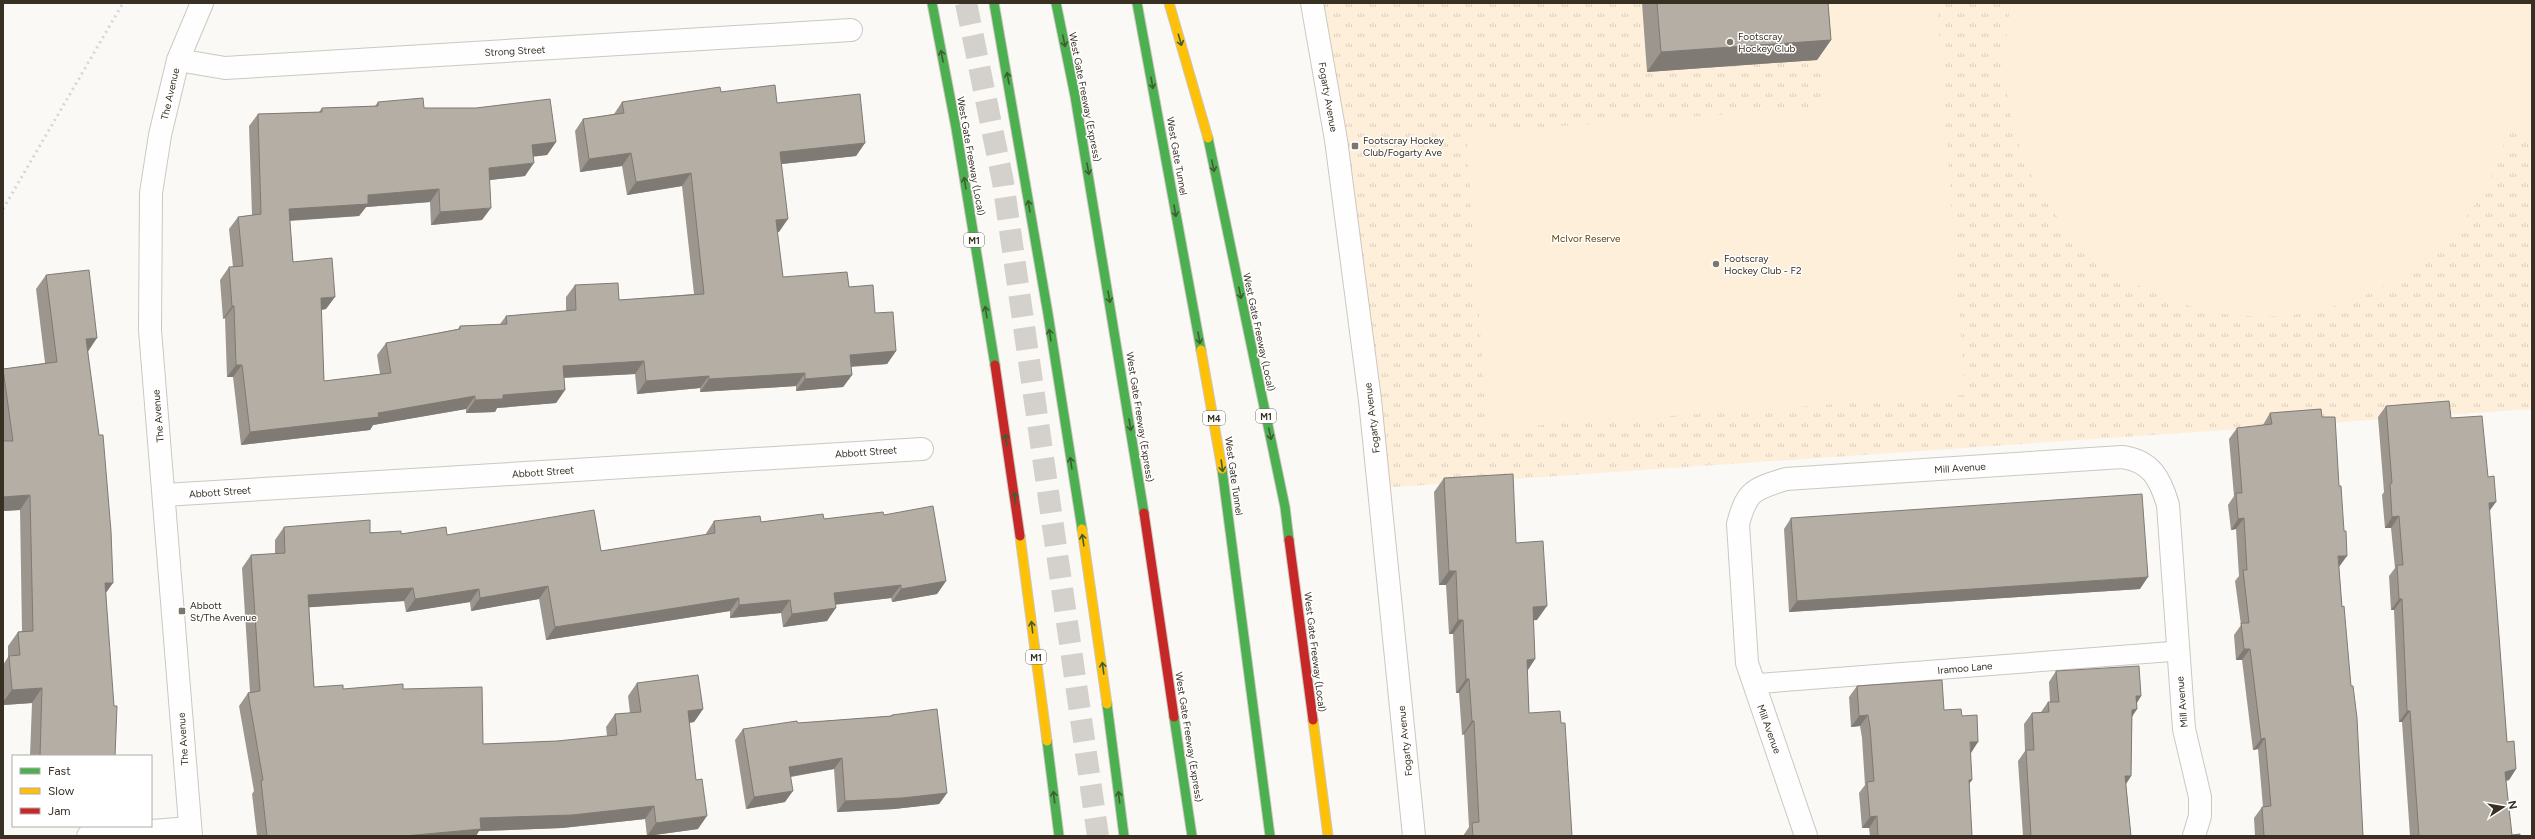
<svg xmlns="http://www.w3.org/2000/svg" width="2535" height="839" viewBox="0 0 2535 839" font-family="Figtree,sans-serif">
<defs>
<pattern id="park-tufts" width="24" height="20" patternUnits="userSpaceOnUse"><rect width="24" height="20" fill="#fdefda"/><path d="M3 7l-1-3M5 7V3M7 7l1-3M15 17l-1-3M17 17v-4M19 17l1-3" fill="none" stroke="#dacdbb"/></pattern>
</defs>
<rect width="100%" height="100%" fill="#fbf9f6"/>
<!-- park -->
<path fill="url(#park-tufts)" d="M 1312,3 L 2532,3 L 2532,409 L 1380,488 Z"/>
<!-- pitch -->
<path fill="#fdefda" d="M 1816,3 L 1937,3 L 1965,395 L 1487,429 L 1466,133 L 1823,107 Z
M 2011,3 L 2532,3 L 2532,145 L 2513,116 C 2506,138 2500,160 2489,181 C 2464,230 2420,270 2370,293 C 2233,356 2066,288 2018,143 C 2003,97 2002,50 2011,3 Z"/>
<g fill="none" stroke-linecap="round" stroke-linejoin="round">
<!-- highway-tunnel -->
<path stroke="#d4d1cc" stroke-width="22" stroke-dasharray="22 11" stroke-linecap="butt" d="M 966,3 L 1003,182 L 1098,836"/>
<!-- lane casing -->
<g stroke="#ccc7c0" stroke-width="21">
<path id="lane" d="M 1753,684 L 2178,651"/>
</g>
<!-- street casing -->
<g stroke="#ccc7c0" stroke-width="24">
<path id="street" d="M 1312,3 L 1336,140 L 1370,400 L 1414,836
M 178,60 L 225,68 L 851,30
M 164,495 L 922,449
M 88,836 L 190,828
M 191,836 L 150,330 L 151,193 L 160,135 L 178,60 L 202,3
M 1806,836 L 1747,663 L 1738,524 C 1747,490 1754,489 1786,479 L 2122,457 C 2151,461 2160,478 2168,505 L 2184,729 L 2200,797 L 2200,816 L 2194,836"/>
</g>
<!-- fast casing -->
<g stroke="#ccc7c0" stroke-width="11">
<path id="fast" d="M 932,3 L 956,128 L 995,365
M 994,3 L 1048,314 L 1082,529
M 1056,3 L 1075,96 L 1144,513
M 1137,3 L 1201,350
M 1208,138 L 1285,507 L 1289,540
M 1222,469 L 1270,836
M 1107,704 L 1124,836
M 1174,717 L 1192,836
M 1047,741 L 1059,836"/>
</g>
<!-- slow casing -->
<g stroke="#ccc7c0" stroke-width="11">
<path id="slow" d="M 1169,3 L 1208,138
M 1201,350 L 1222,469
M 1082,529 L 1107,704
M 1020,536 L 1047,741
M 1313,720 L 1328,836"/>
</g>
<!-- jam casing -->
<g stroke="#ccc7c0" stroke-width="11">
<path id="jam" d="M 995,365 L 1020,536
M 1144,513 L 1174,717
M 1289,540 L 1313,720"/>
</g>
<!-- lane -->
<use href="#lane" stroke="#fefefe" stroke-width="19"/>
<!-- street -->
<use href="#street" stroke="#fefefe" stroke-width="22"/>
<!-- fast -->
<use href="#fast" stroke="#4caf50" stroke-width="9"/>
<!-- slow -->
<use href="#slow" stroke="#ffc107" stroke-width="9"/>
<!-- jam -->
<use href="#jam" stroke="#c62828" stroke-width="9"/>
<!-- rail -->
<path stroke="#d7d6d5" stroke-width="3" stroke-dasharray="2 4" stroke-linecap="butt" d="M 3,209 L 123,3"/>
</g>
<!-- wall -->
<path fill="#9c968e" d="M 1642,3 L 1828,3 L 1831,40 L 1817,60 L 1647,72 Z
M 721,92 L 777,103 L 865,143 L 856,156 L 782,164 L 779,232 L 777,232 L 783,277 L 849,287 L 875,313 L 896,351 L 887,364 L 851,367 L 852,375 L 843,387 L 796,391 L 796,386 L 700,392 L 700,388 L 637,394 L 635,374 L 564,378 L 565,390 L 556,403 L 497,408 L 495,412 L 466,413 L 466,409 L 373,425 L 370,430 L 241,445 L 233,377 L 227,377 L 225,318 L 223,319 L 220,280 L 229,267 L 233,267 L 229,229 L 238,217 L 252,215 L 249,126 L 258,114 L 319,112 L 322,108 L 375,106 L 378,102 L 424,108 L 556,142 L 547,155 L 533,156 L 525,176 L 490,180 L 482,220 L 431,225 L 430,202 L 366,207 L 359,216 L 290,221 L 293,262 L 326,309 L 321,310 L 324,381 L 380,374 L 377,355 L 386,343 L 458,329 L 460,326 L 500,324 L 506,316 L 566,311 L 566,297 L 575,285 L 619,300 L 694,294 L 682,186 L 627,195 L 622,166 L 580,172 L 575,131 L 583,119 L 614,114 L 622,102 Z
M 46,275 L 88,351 L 106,593 L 115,756 L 30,756 L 32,703 L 3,705 L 3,665 L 8,657 L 8,646 L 18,632 L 22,631 L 20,510 L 3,511 L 3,369 L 45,363 L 36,289 Z
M 2386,406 L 2451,418 L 2489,511 L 2507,742 L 2516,769 L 2509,780 L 2506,781 L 2512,835 L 2520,836 L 2410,836 L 2402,722 L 2399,722 L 2394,610 L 2391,610 L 2389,576 L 2395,568 L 2391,528 L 2385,528 L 2382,495 L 2384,492 L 2378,417 Z
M 2270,413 L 2339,567 L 2342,607 L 2363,836 L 2255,836 L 2254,818 L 2262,807 L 2263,807 L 2258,749 L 2253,750 L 2242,660 L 2236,660 L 2234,635 L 2241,625 L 2235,581 L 2239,576 L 2236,529 L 2231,530 L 2228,505 L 2234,496 L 2229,439 L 2237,428 L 2263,425 Z
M 1444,478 L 1516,543 L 1537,620 L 1533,620 L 1535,659 L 1527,671 L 1529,713 L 1572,836 L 1463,836 L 1469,827 L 1464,734 L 1462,735 L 1459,693 L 1456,693 L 1453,634 L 1449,634 L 1446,585 L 1439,585 L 1434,492 Z
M 884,515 L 946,581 L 937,594 L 892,602 L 891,598 L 836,604 L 827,621 L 783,627 L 781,613 L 730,618 L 730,611 L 546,640 L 539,599 L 471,611 L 470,602 L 406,612 L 404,601 L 309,607 L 314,687 L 343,689 L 403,689 L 483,744 L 557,741 L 607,736 L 606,727 L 615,714 L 630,713 L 628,696 L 637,683 L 703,709 L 694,722 L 689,723 L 698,829 L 647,836 L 645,819 L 562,828 L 479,831 L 476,836 L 257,836 L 252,794 L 254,791 L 239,706 L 248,693 L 250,692 L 242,568 L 251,555 L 275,554 L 275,540 L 284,527 L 401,534 L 447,535 L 601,551 L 705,535 L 714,521 L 761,522 L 824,519 Z
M 1791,518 L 2140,589 L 1789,612 L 1784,529 Z
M 2056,671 L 2141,696 L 2137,703 L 2137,709 L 2132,717 L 2131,776 L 2126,784 L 2131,836 L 2023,836 L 2018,761 L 2025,751 L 2024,724 L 2032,713 L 2041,712 L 2048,702 L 2050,702 L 2049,682 Z
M 1857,686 L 1944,710 L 1962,716 L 1971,753 L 1969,784 L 1972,836 L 1870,836 L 1869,828 L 1862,828 L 1859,793 L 1865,785 L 1862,738 L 1860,726 L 1851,727 L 1849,697 Z
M 892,715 L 947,793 L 939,804 L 894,809 L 837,812 L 834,769 L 791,777 L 785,802 L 746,809 L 735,740 L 743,729 L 798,723 L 890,716 Z"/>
<!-- shaded-wall -->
<path fill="#7f7a74" d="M 322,3 L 335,3 L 322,4 Z
M 1831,40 L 1817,60 L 1647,72 L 1661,52 Z
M 556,142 L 547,155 L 523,158 L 532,145 Z
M 865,143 L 856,156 L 772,165 L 780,152 Z
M 631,153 L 622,166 L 580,172 L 589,159 Z
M 534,163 L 525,176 L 480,181 L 489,168 Z
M 691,173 L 682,186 L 627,195 L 636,182 Z
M 439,189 L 430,202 L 366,207 L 359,216 L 280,221 L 289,209 L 368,195 Z
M 491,208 L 482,220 L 431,225 L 440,212 Z
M 788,219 L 779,232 L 767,233 L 776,220 Z
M 335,297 L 326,309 L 312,311 L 321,298 Z
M 232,306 L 234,306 L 225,318 L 223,319 Z
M 97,338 L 87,353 L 86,339 Z
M 896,351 L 887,364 L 841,367 L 850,355 Z
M 644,361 L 635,374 L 554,378 L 563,366 Z
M 236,365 L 242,365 L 233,377 L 227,377 Z
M 805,373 L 796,386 L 700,392 L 709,379 Z
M 852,375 L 843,387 L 796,391 L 805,379 Z
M 709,376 L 700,388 L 637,394 L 646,381 Z
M 565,390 L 556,403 L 497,408 L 495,412 L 466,413 L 475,400 L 503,395 Z
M 475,396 L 466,409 L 373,425 L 370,430 L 241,445 L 250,432 L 378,413 Z
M 30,495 L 20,510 L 3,511 L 3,497 Z
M 2496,502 L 2488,513 L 2489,503 Z
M 2399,516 L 2391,528 L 2385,528 L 2392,517 Z
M 2244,518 L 2236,529 L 2231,530 L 2238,519 Z
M 2338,556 L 2347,556 L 2339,567 Z
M 1449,571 L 1456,571 L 1446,585 L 1439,585 Z
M 2148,577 L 2140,589 L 1789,612 L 1797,601 Z
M 946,581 L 937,594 L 892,602 L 901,589 Z
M 105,583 L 113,583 L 103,597 Z
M 901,585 L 891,598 L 825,606 L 834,593 Z
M 548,586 L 539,599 L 471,611 L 480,598 Z
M 413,588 L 404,601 L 299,608 L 308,595 Z
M 479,589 L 470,602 L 406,612 L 415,599 Z
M 739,598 L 730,611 L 546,640 L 555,627 Z
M 2399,599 L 2402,599 L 2394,610 L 2391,610 Z
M 790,600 L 781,613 L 730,618 L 739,605 Z
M 1547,606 L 1537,620 L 1523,621 L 1533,607 Z
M 836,608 L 827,621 L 783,627 L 792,614 Z
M 1458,620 L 1463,620 L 1453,634 L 1449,634 Z
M 2244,649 L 2250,649 L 2242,660 L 2236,660 Z
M 1535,659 L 1526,673 L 1527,660 Z
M 1466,679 L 1469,679 L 1459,693 L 1456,693 Z
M 42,688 L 32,703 L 3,705 L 3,702 L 12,690 Z
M 2136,696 L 2141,696 L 2134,707 Z
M 703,709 L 694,722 L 679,724 L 688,711 Z
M 2137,709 L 2129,720 L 2132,710 Z
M 2407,711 L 2410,711 L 2402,722 L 2399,722 Z
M 1868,715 L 1860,726 L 1851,727 L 1859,716 Z
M 1472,721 L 1474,721 L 1464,734 L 1462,735 Z
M 2265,738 L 2258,749 L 2253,750 L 2261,739 Z
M 1970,742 L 1978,742 L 1971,753 Z
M 842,758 L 834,769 L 781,778 L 789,767 Z
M 2516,769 L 2509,780 L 2497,783 L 2505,772 Z
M 2125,776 L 2131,776 L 2124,787 Z
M 1969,780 L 1972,780 L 1964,791 Z
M 793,791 L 785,802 L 746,809 L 754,797 Z
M 947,793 L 939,804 L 894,809 L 837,812 L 845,801 Z
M 654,806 L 645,819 L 562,828 L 479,831 L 476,836 L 405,836 L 480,818 Z
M 707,816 L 698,829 L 647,836 L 656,823 Z
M 1877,816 L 1869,828 L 1862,828 L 1870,817 Z"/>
<!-- building -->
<path fill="#b5aea5" stroke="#7f7a74" d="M 1657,3 L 1828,3 L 1831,40 L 1661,52 Z
M 775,85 L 777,103 L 860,94 L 865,143 L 780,152 L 788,219 L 776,220 L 783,277 L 847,272 L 849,287 L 873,285 L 875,313 L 893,312 L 896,351 L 850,355 L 852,375 L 805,379 L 805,373 L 709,379 L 709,376 L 646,381 L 644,361 L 563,366 L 565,390 L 503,395 L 503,399 L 475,400 L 475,396 L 378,413 L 379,417 L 250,432 L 242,365 L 236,365 L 234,306 L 232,306 L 229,267 L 243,266 L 238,217 L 261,214 L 258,114 L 322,112 L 322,108 L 378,106 L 378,102 L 423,98 L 424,108 L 476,108 L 550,99 L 556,142 L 532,145 L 534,163 L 489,168 L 491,208 L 440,212 L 439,189 L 368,195 L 368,204 L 289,209 L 293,262 L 332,258 L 335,297 L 321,298 L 324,381 L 391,373 L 386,343 L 460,329 L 460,326 L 507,324 L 506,316 L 576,310 L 575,285 L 618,283 L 619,300 L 704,294 L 691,173 L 636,182 L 631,153 L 589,159 L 583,119 L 624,113 L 622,102 L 720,87 L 721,92 Z
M 89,270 L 97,338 L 86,339 L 99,435 L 103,435 L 111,531 L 113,583 L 105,583 L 114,706 L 117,706 L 115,756 L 40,756 L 42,688 L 12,690 L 9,656 L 20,655 L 18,632 L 33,631 L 30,495 L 3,497 L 3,441 L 13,441 L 3,369 L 57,362 L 46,275 Z
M 2449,401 L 2451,418 L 2482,416 L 2488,477 L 2494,476 L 2496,502 L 2489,503 L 2507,742 L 2514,741 L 2516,769 L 2505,772 L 2512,835 L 2520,834 L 2520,836 L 2419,836 L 2410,711 L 2407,711 L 2402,599 L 2399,599 L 2397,565 L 2403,565 L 2399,516 L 2392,517 L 2390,484 L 2392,483 L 2386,406 Z
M 2321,409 L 2322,417 L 2335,417 L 2339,486 L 2341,486 L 2344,531 L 2346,531 L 2347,556 L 2338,556 L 2342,607 L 2344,606 L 2351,686 L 2353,686 L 2357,718 L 2363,836 L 2264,836 L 2262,807 L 2271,806 L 2265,738 L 2261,739 L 2250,649 L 2244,649 L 2241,623 L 2249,623 L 2243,570 L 2247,570 L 2244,518 L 2238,519 L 2236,493 L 2242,493 L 2237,428 L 2272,424 L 2270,413 Z
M 1513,474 L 1516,543 L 1543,541 L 1547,606 L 1533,607 L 1535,659 L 1527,660 L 1529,713 L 1560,711 L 1561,723 L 1565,723 L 1572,836 L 1473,836 L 1472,823 L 1479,822 L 1474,721 L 1472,721 L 1469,679 L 1466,679 L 1463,620 L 1458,620 L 1456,571 L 1449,571 L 1444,478 Z
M 2142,494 L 2148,577 L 1797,601 L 1791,518 Z
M 933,506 L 946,581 L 901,589 L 901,585 L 834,593 L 836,608 L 792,614 L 790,600 L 739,605 L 739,598 L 555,627 L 548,586 L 480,598 L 479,589 L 415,599 L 413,588 L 308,595 L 314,687 L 343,685 L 343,689 L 403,684 L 403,689 L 482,687 L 483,744 L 557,741 L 617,735 L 615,714 L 641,712 L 637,683 L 698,675 L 703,709 L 688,711 L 696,780 L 702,779 L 707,816 L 656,823 L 654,806 L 572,815 L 480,818 L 481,829 L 405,836 L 267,836 L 261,781 L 263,780 L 248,693 L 260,691 L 251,555 L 285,553 L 284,527 L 370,520 L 370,533 L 401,531 L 401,534 L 446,527 L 447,535 L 594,510 L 601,551 L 715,533 L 714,521 L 760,516 L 761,522 L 823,514 L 824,519 L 883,512 L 884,515 Z
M 2139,666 L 2141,696 L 2136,696 L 2137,709 L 2132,710 L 2131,776 L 2125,776 L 2131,836 L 2031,836 L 2026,750 L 2034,750 L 2032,713 L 2049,712 L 2048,702 L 2059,702 L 2056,671 Z
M 1942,680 L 1944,710 L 1961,709 L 1962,716 L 1977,715 L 1978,742 L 1970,742 L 1972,780 L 1969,780 L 1972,836 L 1878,836 L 1877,816 L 1870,817 L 1867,782 L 1874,781 L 1870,727 L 1868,715 L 1859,716 L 1857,686 Z
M 937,709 L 947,793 L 902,798 L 845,801 L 842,758 L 789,767 L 793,791 L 754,797 L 743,729 L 797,721 L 798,723 L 892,716 L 892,715 Z"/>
<!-- one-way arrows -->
<defs><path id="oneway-shaft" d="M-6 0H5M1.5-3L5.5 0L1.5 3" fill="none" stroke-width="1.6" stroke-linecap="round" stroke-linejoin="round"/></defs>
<g stroke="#405c33">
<use href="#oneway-shaft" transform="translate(1180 40) rotate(74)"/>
<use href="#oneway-shaft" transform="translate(1064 41) rotate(78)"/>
<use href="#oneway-shaft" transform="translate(942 56) rotate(-101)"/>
<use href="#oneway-shaft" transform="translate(1008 78) rotate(-100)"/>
<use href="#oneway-shaft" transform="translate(1152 83) rotate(80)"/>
<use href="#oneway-shaft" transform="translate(1213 166) rotate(78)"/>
<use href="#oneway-shaft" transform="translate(1088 169) rotate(80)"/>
<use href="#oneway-shaft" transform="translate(965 183) rotate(-99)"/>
<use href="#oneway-shaft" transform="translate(1029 206) rotate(-99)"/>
<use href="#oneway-shaft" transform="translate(1175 211) rotate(80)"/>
<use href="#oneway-shaft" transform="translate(1240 293) rotate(78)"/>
<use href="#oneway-shaft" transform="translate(1109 297) rotate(80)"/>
<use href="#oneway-shaft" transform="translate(986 312) rotate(-99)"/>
<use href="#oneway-shaft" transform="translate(1050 335) rotate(-99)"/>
<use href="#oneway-shaft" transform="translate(1199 338) rotate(80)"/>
<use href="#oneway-shaft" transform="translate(1130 425) rotate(81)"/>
<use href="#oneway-shaft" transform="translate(1270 434) rotate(78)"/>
<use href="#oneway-shaft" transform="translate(1006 440) rotate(-99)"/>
<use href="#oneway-shaft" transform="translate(1071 463) rotate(-99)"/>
<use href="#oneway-shaft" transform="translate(1222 466) rotate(82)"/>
<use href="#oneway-shaft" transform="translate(1015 498) rotate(-97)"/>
<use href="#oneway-shaft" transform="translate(1083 540) rotate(-99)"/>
<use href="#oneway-shaft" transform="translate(1032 627) rotate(-97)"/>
<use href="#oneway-shaft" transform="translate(1103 668) rotate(-98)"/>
<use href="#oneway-shaft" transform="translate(1054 797) rotate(-97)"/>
<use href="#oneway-shaft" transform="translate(1119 797) rotate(-97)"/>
</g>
<!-- markers -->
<g fill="#7d766e" stroke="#fff" stroke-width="1.5">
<circle cx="1730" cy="42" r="4"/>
<rect x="1351" y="142" width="8" height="8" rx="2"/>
<circle cx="1716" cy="264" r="4"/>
<rect x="178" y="607" width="8" height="8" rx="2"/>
</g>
<g text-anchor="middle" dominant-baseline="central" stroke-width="3" stroke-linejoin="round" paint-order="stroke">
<!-- shield labels -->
<g fill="#fff" stroke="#746e66" stroke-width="1">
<rect x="964" y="233" width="20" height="14" rx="3"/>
<rect x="1256" y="409" width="20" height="14" rx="3"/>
<rect x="1203" y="411" width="22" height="14" rx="3"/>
<rect x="1026" y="650" width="20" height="14" rx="3"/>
</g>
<g font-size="9" font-weight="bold" fill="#393024">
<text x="974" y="240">M1</text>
<text x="1266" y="416">M1</text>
<text x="1214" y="418">M4</text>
<text x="1036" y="657">M1</text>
</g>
<!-- poi labels -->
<g font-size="10" fill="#393024" stroke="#fff" text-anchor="start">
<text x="1738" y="36">Footscray<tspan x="1738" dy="12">Hockey Club</tspan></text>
<text x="1363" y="140">Footscray Hockey<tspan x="1363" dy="12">Club/Fogarty Ave</tspan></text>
<text x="1724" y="258">Footscray<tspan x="1724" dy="12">Hockey Club - F2</tspan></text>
<text x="190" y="605">Abbott<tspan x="190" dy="12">St/The Avenue</tspan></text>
</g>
<!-- street labels -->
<g font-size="10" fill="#393024" stroke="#fff">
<text transform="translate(515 51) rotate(-3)">Strong Street</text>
<text transform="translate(170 94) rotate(-77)">The Avenue</text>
<text transform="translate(1085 97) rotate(79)">West Gate Freeway (Express)</text>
<text transform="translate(1328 97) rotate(80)">Fogarty Avenue</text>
<text transform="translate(971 156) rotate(80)">West Gate Freeway (Local)</text>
<text transform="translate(1177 156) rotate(80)">West Gate Tunnel</text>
<text transform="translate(1259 332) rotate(78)">West Gate Freeway (Local)</text>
<text transform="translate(158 416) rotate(-95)">The Avenue</text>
<text transform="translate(1140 417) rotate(81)">West Gate Freeway (Express)</text>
<text transform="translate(1372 418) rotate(-97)">Fogarty Avenue</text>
<text transform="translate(866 452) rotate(-4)">Abbott Street</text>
<text transform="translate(1960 468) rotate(-4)">Mill Avenue</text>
<text transform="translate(543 472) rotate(-4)">Abbott Street</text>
<text transform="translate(1234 476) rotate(82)">West Gate Tunnel</text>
<text transform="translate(220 492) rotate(-4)">Abbott Street</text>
<text transform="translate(1315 652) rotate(83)">West Gate Freeway (Local)</text>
<text transform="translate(1965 668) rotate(-5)">Iramoo Lane</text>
<text transform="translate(2182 702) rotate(-95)">Mill Avenue</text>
<text transform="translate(1769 729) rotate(70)">Mill Avenue</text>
<text transform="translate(1189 737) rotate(81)">West Gate Freeway (Express)</text>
<text transform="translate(183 739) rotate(-94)">The Avenue</text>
<text transform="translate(1405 741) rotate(-96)">Fogarty Avenue</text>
</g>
<!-- park labels -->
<g font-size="10" fill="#62430b" stroke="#fff">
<text x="1586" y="238">McIvor Reserve</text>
</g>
</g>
<!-- border -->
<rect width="2535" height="839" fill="none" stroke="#393024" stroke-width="8"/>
<!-- legend -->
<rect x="12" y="755" width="140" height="72" fill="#ffffff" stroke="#b0aca7"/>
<rect x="20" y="768" width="20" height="6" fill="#4caf50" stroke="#b0aca7"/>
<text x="48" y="775" font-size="12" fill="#393024">Fast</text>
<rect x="20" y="788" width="20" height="6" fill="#ffc107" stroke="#b0aca7"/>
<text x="48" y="795" font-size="12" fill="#393024">Slow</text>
<rect x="20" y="808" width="20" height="6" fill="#c62828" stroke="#b0aca7"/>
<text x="48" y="815" font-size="12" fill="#393024">Jam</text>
<!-- north arrow -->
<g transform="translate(2503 807) rotate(78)" stroke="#ffffff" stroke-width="3" paint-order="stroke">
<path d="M0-3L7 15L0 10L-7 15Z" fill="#393024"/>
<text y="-6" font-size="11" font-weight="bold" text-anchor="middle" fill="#393024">N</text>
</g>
</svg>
